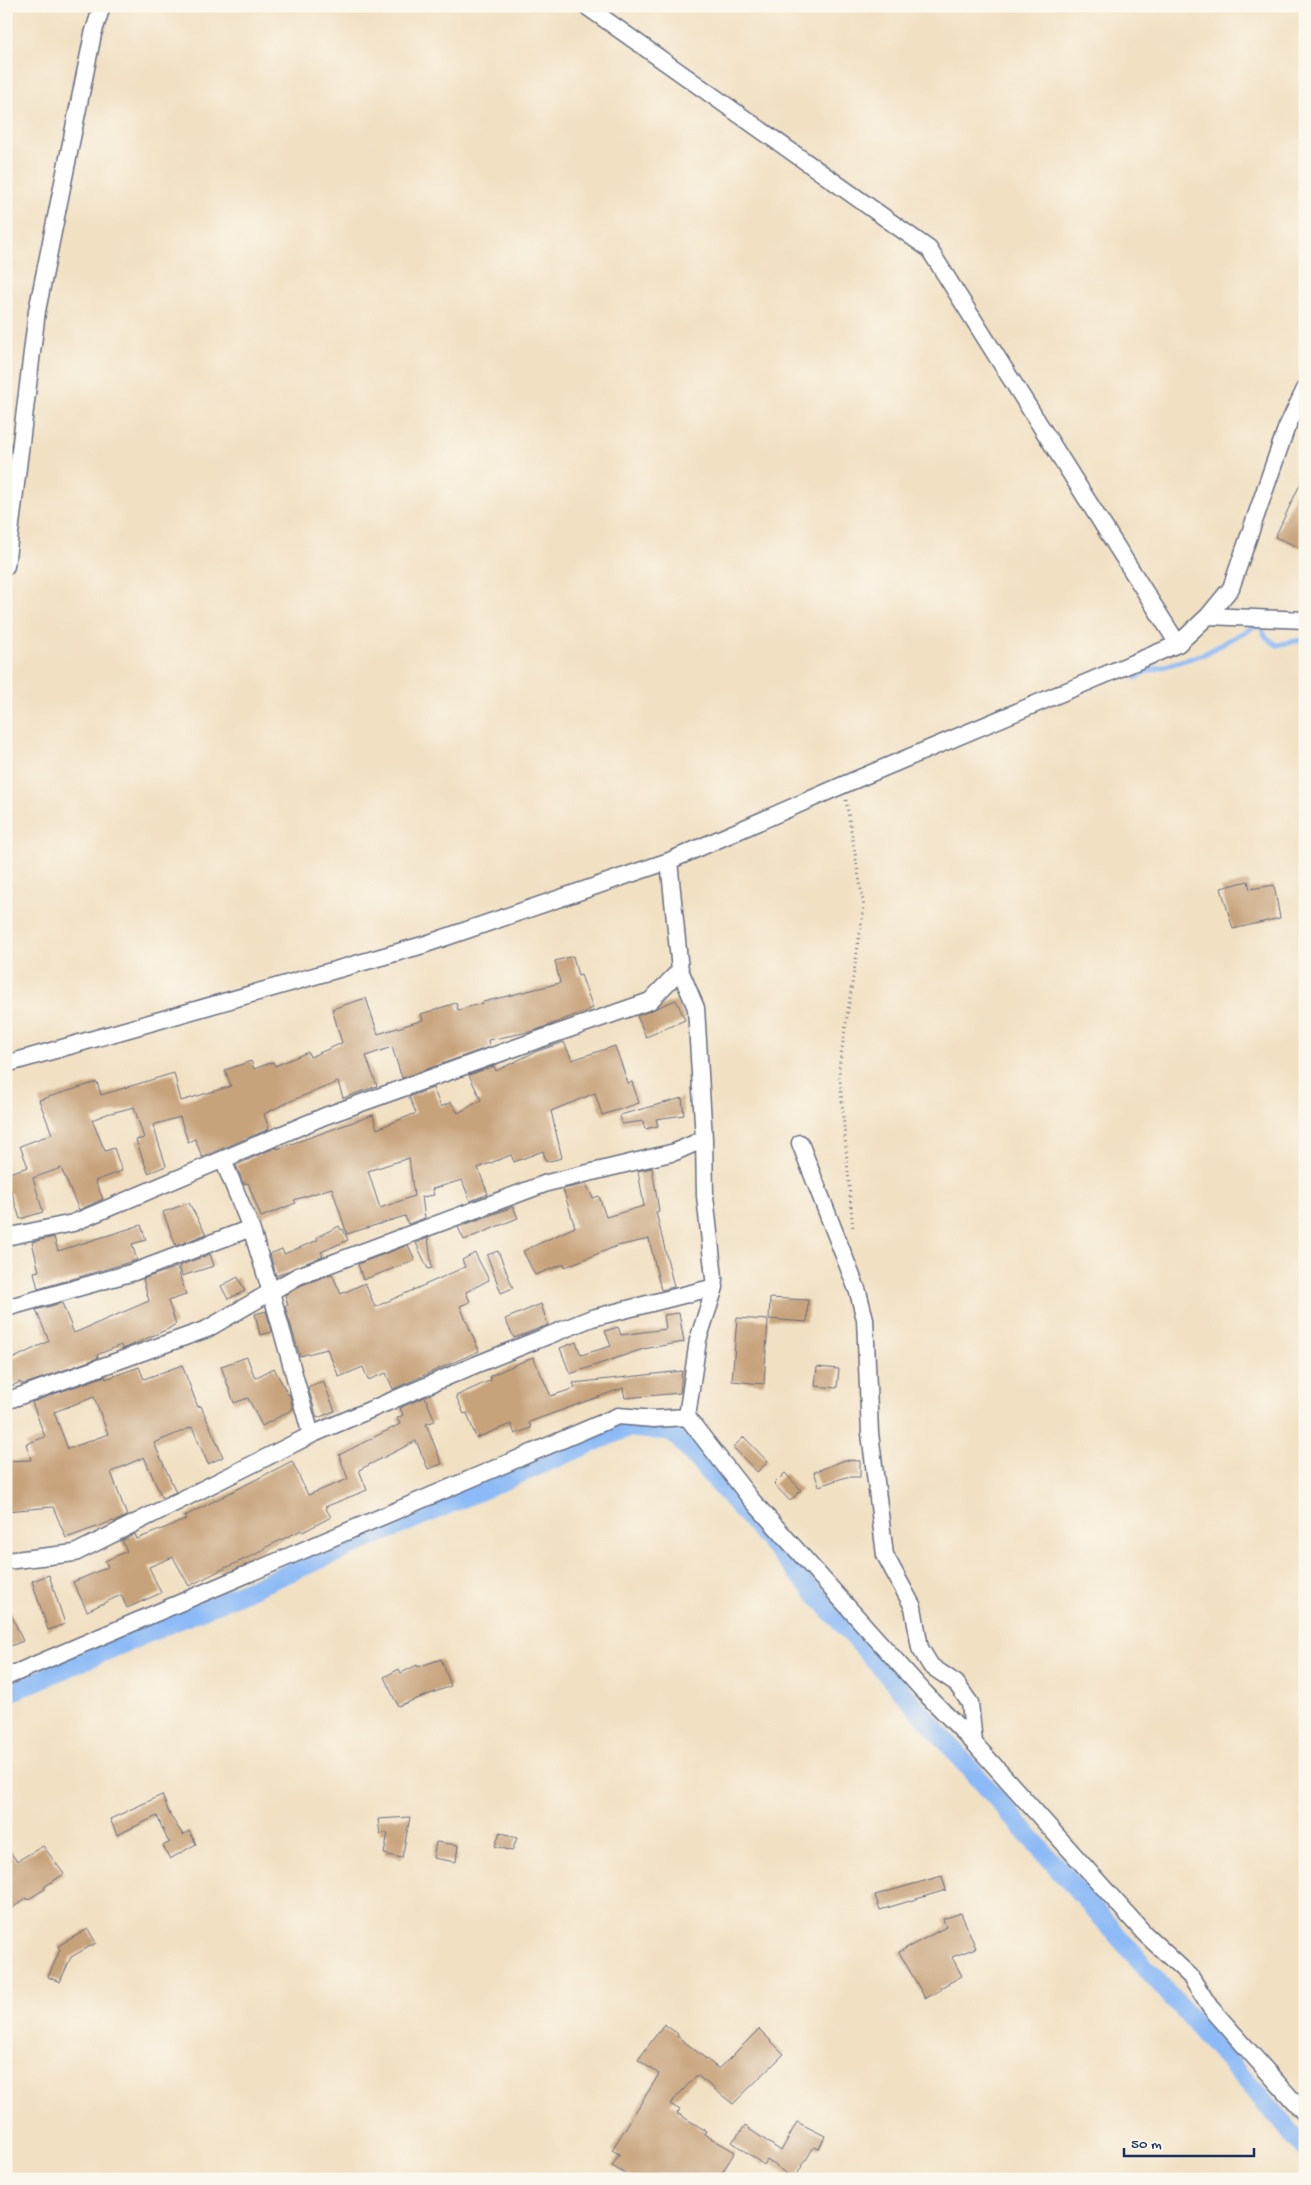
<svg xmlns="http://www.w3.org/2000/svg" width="1311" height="2185" viewBox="0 0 1311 2185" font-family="'Gochi Hand',sans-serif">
<rect width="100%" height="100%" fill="#fbf7ec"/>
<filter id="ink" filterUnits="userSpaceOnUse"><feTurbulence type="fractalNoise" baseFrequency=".02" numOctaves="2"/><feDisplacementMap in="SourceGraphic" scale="10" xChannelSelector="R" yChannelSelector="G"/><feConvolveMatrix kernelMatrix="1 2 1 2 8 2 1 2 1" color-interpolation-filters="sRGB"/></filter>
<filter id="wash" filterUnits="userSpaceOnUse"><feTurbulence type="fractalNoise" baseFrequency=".0096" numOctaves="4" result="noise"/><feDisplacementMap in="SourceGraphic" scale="20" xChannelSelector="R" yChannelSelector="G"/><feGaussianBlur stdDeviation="1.12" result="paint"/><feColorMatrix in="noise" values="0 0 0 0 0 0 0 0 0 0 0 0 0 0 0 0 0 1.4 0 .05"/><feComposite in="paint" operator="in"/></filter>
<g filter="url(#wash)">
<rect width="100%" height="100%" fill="#f1e0c2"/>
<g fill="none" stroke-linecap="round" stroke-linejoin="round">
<!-- stream -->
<path stroke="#8bbaf6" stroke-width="5" d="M 1136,678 L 1143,673 L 1204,654 L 1259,624 L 1266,637 L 1277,645 L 1305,639"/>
<!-- canal -->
<path stroke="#8bbaf6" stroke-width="19" d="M 6,1694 L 627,1428 L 672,1431 L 1305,2148"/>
</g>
<g id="blocks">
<!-- building -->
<path fill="#c7a37c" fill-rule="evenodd" d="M 1305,474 L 1305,550 L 1275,537 Z
M 1248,881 L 1250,889 L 1274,885 L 1280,918 L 1233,929 L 1221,888 Z
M 573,956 L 578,976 L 581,975 L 593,1008 L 534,1031 L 488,1040 L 489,1047 L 402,1078 L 392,1047 L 366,1056 L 377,1086 L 343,1098 L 338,1082 L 293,1100 L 264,1114 L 269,1129 L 202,1157 L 195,1139 L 188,1142 L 180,1117 L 153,1125 L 166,1166 L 148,1173 L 136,1140 L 144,1138 L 134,1107 L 107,1114 L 92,1120 L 105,1151 L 114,1148 L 122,1171 L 95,1181 L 103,1199 L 79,1210 L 61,1168 L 33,1178 L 43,1212 L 20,1219 L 12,1193 L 6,1195 L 6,1174 L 28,1167 L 20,1146 L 52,1134 L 39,1100 L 97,1082 L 101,1095 L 174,1073 L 181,1101 L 231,1086 L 225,1070 L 251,1061 L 254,1069 L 273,1062 L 275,1066 L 308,1052 L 310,1057 L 342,1043 L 332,1009 L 366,998 L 378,1034 L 423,1020 L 421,1014 L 456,1003 L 458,1010 L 483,1003 L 483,1002 L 560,983 L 555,961 Z
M 676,1000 L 685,1020 L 646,1037 L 637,1016 Z
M 564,1042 L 572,1060 L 615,1046 L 628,1083 L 632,1082 L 639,1103 L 602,1115 L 595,1093 L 551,1111 L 562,1158 L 546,1162 L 543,1151 L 514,1162 L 511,1155 L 478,1168 L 488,1194 L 470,1201 L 462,1180 L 432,1189 L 434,1195 L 422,1197 L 425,1218 L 408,1224 L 405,1216 L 347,1234 L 332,1188 L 294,1200 L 296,1203 L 261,1217 L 248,1183 L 244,1184 L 236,1165 L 277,1147 L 277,1149 L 373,1115 L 377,1129 L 416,1113 L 409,1097 L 433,1088 L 441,1107 L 451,1102 L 458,1113 L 481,1100 L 469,1075 L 494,1066 L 496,1071 L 535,1052 ZM 409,1158 L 414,1196 L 380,1208 L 368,1171 Z
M 682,1098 L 684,1115 L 656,1119 L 658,1126 L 645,1129 L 643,1121 L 622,1124 L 620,1115 Z
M 652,1168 L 659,1211 L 656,1212 L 674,1287 L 661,1290 L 649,1239 L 617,1246 L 565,1267 L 564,1264 L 535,1275 L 523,1251 L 575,1227 L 563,1189 L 586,1184 L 593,1198 L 599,1196 L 606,1217 L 644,1206 L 638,1171 Z
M 189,1203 L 206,1234 L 176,1246 L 163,1212 Z
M 513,1207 L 518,1218 L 464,1240 L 458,1227 Z
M 141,1225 L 146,1240 L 132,1244 L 137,1260 L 38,1289 L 34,1272 L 39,1271 L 32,1242 L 54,1237 L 58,1251 Z
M 339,1226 L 341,1230 L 343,1229 L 348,1240 L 321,1252 L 323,1256 L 276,1276 L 270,1254 L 282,1249 L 284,1254 L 318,1240 L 317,1237 Z
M 428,1238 L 432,1268 L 428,1269 L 416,1243 Z
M 408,1245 L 415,1260 L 363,1280 L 358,1264 Z
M 498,1251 L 513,1288 L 501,1293 L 487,1255 Z
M 475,1253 L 489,1280 L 466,1292 L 470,1302 L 460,1306 L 479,1351 L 393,1389 L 386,1373 L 368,1380 L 363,1367 L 339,1377 L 327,1349 L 300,1356 L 285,1306 L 288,1305 L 285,1295 L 302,1285 L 332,1274 L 341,1294 L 365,1283 L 375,1307 L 465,1267 L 462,1260 Z
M 210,1254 L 214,1266 L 182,1276 L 179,1266 Z
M 177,1267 L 186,1295 L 168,1301 L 176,1324 L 168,1329 L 123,1349 L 121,1345 L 97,1355 L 98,1358 L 25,1384 L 21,1384 L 20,1382 L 6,1389 L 6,1362 L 49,1341 L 36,1310 L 62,1303 L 74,1333 L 149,1301 L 143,1279 Z
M 238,1277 L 245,1291 L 228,1299 L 221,1286 Z
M 770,1298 L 808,1300 L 807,1322 L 769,1319 Z
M 541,1304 L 548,1325 L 514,1338 L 505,1319 Z
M 266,1311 L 272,1332 L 260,1335 L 255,1314 Z
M 679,1313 L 684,1342 L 643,1349 L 570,1374 L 560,1348 L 576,1342 L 581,1355 L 611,1346 L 605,1331 L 618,1327 L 621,1335 L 666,1329 L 664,1315 Z
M 737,1318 L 768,1320 L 764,1384 L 732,1381 Z
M 247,1357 L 255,1378 L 274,1368 L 288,1395 L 289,1394 L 293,1409 L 262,1426 L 248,1398 L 234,1403 L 221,1366 Z
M 533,1357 L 551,1396 L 575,1388 L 573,1383 L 682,1371 L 680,1393 L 625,1398 L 623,1388 L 529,1422 L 531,1428 L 515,1434 L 511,1424 L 476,1438 L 467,1413 L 464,1414 L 456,1396 L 491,1380 L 490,1376 Z
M 182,1365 L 198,1407 L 201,1406 L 223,1457 L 208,1464 L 192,1427 L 154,1443 L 176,1492 L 162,1498 L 144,1457 L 111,1472 L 127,1516 L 114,1522 L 113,1521 L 66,1538 L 53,1507 L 6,1511 L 6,1461 L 31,1460 L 26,1444 L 45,1437 L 32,1402 L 105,1376 L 106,1379 L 139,1367 L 144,1379 ZM 94,1397 L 108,1434 L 68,1449 L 54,1412 Z
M 817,1367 L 839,1369 L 837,1388 L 815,1386 Z
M 323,1381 L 335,1411 L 317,1418 L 308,1387 Z
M 425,1397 L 435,1421 L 426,1424 L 442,1464 L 428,1469 L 416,1441 L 359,1470 L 367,1490 L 325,1507 L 331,1517 L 303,1532 L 302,1530 L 264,1548 L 265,1550 L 225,1568 L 189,1586 L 173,1557 L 149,1567 L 161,1593 L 127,1608 L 121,1595 L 87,1611 L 73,1582 L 108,1567 L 105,1561 L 127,1551 L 122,1541 L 135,1534 L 137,1539 L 187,1519 L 185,1516 L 292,1461 L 308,1495 L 348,1479 L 339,1455 L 400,1424 L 397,1418 L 403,1415 L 400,1408 Z
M 744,1437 L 768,1462 L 757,1472 L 733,1447 Z
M 845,1460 L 860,1461 L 860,1477 L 846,1477 L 819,1486 L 814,1472 Z
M 785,1473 L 801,1490 L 790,1501 L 774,1484 Z
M 49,1575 L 65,1624 L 48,1630 L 32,1581 Z
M 6,1603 L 23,1641 L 6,1648 Z
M 441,1659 L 451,1686 L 398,1706 L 384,1677 L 399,1669 L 401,1673 L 417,1665 L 418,1667 Z
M 162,1795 L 170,1815 L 183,1835 L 189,1831 L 196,1844 L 170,1859 L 163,1846 L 170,1842 L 168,1841 L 157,1816 L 117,1835 L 110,1819 Z
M 410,1817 L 402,1858 L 384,1854 L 388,1833 L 380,1834 L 378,1819 Z
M 500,1832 L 517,1838 L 512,1851 L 495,1846 Z
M 436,1842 L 458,1845 L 456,1862 L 433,1858 Z
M 43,1846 L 64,1874 L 44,1887 L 45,1889 L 27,1900 L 26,1898 L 6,1913 L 6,1847 L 17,1861 Z
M 942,1876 L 946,1890 L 880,1910 L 875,1895 Z
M 961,1913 L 976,1948 L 952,1957 L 962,1976 L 940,1988 L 941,1990 L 925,1998 L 899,1952 L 946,1927 L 943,1919 Z
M 88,1929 L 96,1943 L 71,1957 L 60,1982 L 48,1977 L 60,1950 L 58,1946 Z
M 664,2024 L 678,2034 L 677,2036 L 719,2069 L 759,2029 L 784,2054 L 733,2104 L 698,2076 L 696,2076 L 670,2104 L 680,2110 L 677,2113 L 706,2131 L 704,2134 L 735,2152 L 718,2179 L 634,2179 L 612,2166 L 619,2154 L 612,2150 L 659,2074 L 638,2060 Z
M 797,2122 L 825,2136 L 819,2149 L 814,2147 L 794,2179 L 767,2160 L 764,2165 L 732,2142 L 745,2126 L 781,2151 Z"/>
</g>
</g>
<g filter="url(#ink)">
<use href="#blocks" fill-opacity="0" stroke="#666d81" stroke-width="1"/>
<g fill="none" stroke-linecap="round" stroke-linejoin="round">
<!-- street casing -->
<g stroke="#666d81" stroke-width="19">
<path id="street" d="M 586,6 L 929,249 L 1178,644
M 6,566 L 37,311 L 93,34 L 102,6
M 1208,616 L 1305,620
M 669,861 L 680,970 L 696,1008 L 704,1139 L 705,1196 L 715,1287 L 698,1340 L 687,1417 L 750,1498 L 925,1693 L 974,1743
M 6,1064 L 423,945 L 669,861 L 843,785 L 1178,644 L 1208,616 L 1231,588 L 1286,429 L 1305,389
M 800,1143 L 858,1292 L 865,1319 L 870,1433 L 885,1555 L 913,1607 L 920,1648 L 931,1666 L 956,1683 L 970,1703 L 974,1743 L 1145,1934 L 1190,1976 L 1210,2007 L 1305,2114
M 223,1160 L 251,1228 L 271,1292 L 311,1435
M 6,1237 L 73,1223 L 325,1116 L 526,1044 L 650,1001 L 680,970
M 6,1308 L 134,1272 L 251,1228
M 6,1401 L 207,1329 L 298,1276 L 547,1183 L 675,1152 L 704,1139
M 6,1561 L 75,1553 L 311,1435 L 475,1365 L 592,1318 L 715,1287
M 6,1677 L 618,1416 L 654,1419 L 687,1417"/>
</g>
<!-- path -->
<path stroke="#666d81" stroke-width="3" stroke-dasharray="1 4" stroke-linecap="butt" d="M 846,800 L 864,907 L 839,1068 L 853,1230"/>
<!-- street -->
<use href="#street" stroke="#fff" stroke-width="16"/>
</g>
</g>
<!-- margin -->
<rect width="1311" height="2185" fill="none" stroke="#fbf7ec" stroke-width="25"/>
<!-- scale -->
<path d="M1124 2148v8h130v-8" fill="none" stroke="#1b2f5e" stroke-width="2.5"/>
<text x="1131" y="2148" font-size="15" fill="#1b2f5e" stroke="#fbf7ec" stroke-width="4" paint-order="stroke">50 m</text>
</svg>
